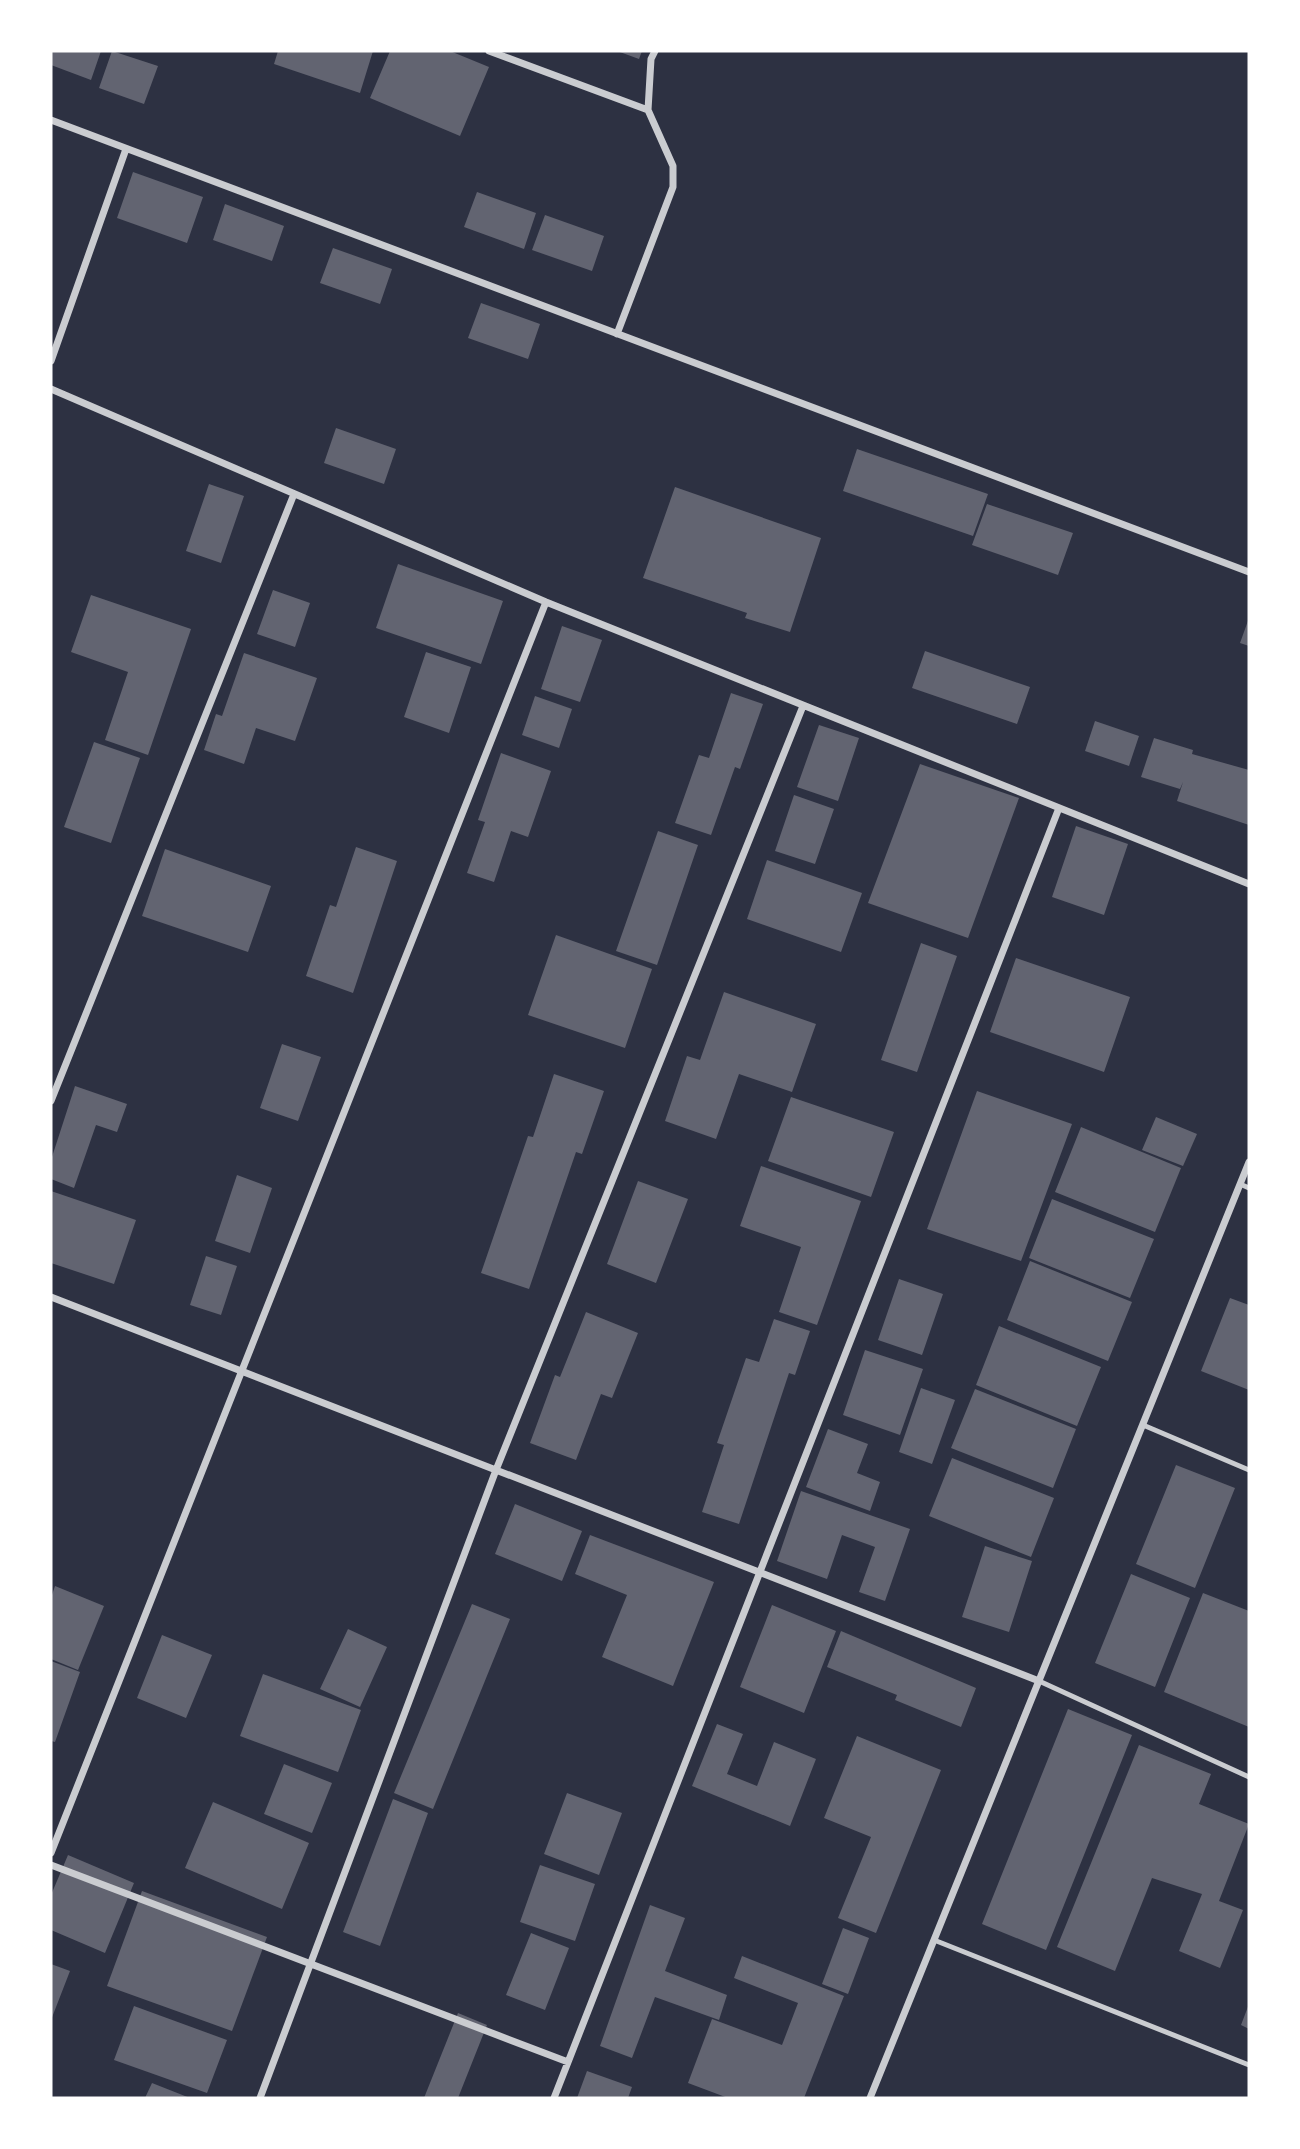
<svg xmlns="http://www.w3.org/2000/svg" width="1300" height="2149" viewBox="0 0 1300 2149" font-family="Rubik,sans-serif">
<rect width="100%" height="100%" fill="#2d3142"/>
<!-- building -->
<path fill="#626471" d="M 51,51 L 101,51 L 91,80 L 51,65 Z
M 112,51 L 158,66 L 144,104 L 99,88 Z
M 278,51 L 373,51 L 360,93 L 274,64 Z
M 390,51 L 450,51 L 489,67 L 460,136 L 370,98 Z
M 617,51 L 642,51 L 639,59 Z
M 133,172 L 203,197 L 187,243 L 117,218 Z
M 477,192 L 536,213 L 524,249 L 464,227 Z
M 225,204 L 284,226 L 272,261 L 213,240 Z
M 545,215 L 604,236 L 592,271 L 532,250 Z
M 333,248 L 392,269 L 380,304 L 320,283 Z
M 481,303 L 540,324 L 528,359 L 468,338 Z
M 336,428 L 396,449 L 384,484 L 324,463 Z
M 857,449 L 988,494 L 973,536 L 843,491 Z
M 209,484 L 244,496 L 221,563 L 186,551 Z
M 675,487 L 821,538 L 790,632 L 745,618 L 747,613 L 643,578 Z
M 987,504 L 1073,533 L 1058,575 L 972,545 Z
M 398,564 L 503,601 L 481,664 L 376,628 Z
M 273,590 L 310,603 L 295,647 L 257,634 Z
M 91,595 L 191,629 L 148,755 L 105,740 L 128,672 L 71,652 Z
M 1249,618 L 1249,646 L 1240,643 Z
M 562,626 L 602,640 L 580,702 L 541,689 Z
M 925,651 L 1030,687 L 1017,724 L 912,688 Z
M 426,652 L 471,667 L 449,733 L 404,717 Z
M 244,653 L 317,678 L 295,741 L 256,728 L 244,764 L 204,750 L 216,714 L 222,716 Z
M 731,693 L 763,704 L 740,769 L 735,767 L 711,835 L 675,823 L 699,755 L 709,758 Z
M 535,696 L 572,709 L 559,748 L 522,735 Z
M 1095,721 L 1139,736 L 1129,766 L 1085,751 Z
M 819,725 L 859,738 L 838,801 L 797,787 Z
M 1154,738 L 1193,750 L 1192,754 L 1249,770 L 1249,825 L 1177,801 L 1183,782 L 1180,789 L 1141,777 Z
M 94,742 L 140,758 L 111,843 L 64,827 Z
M 501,753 L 551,771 L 528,837 L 511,831 L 494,882 L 467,873 L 485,822 L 478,820 Z
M 920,764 L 1019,798 L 968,938 L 868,903 Z
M 794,795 L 834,809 L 815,864 L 775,851 Z
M 1076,826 L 1128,844 L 1104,915 L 1052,897 Z
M 658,831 L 698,845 L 657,965 L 616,951 Z
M 356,847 L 397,861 L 353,993 L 306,976 L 330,905 L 336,907 Z
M 165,849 L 271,886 L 248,952 L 142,916 Z
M 767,860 L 862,893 L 841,952 L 747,919 Z
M 556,935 L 652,969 L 625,1048 L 528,1015 Z
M 921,943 L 957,956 L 917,1072 L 881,1060 Z
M 1016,958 L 1130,997 L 1104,1072 L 990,1032 Z
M 724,992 L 816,1024 L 792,1092 L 739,1074 L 716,1139 L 665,1121 L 687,1056 L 700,1060 Z
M 282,1044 L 321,1057 L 298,1121 L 260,1108 Z
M 554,1074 L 604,1091 L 582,1154 L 576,1152 L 529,1289 L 481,1273 L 528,1136 L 533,1137 Z
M 75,1086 L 127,1104 L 117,1132 L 96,1125 L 74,1188 L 51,1179 L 51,1160 Z
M 977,1091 L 1072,1124 L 1021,1261 L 927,1229 Z
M 791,1097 L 894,1132 L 871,1197 L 768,1161 Z
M 1156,1117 L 1197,1134 L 1183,1166 L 1142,1150 Z
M 1081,1127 L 1181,1168 L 1155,1232 L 1055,1192 Z
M 761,1166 L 861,1201 L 817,1325 L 779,1312 L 801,1247 L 740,1226 Z
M 237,1175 L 272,1188 L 250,1253 L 215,1241 Z
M 638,1181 L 688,1199 L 656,1283 L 607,1264 Z
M 51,1191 L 136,1220 L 114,1284 L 51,1263 Z
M 1052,1199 L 1154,1239 L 1130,1298 L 1029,1258 Z
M 206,1256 L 237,1266 L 221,1315 L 190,1305 Z
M 1030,1261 L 1132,1302 L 1108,1361 L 1007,1320 Z
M 899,1279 L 943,1294 L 922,1355 L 878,1340 Z
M 1230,1298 L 1249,1305 L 1249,1390 L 1201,1371 Z
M 586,1312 L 638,1333 L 612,1398 L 601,1394 L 576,1460 L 530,1443 L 555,1375 L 560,1377 Z
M 774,1319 L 810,1331 L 795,1375 L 789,1373 L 739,1524 L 702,1512 L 724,1445 L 717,1443 L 746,1358 L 759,1362 Z
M 999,1326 L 1101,1367 L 1077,1426 L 976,1385 Z
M 865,1350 L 923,1369 L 900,1435 L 843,1415 Z
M 921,1388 L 955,1400 L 932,1464 L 899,1452 Z
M 975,1389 L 1076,1429 L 1053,1488 L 951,1448 Z
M 828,1429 L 868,1444 L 857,1473 L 880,1482 L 870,1511 L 806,1487 Z
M 952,1458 L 1054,1498 L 1031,1557 L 929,1516 Z
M 1176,1465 L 1235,1488 L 1195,1588 L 1136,1564 Z
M 801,1491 L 910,1529 L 885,1601 L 859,1592 L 875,1547 L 842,1535 L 827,1579 L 777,1561 Z
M 515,1504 L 582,1531 L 562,1581 L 495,1554 Z
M 590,1535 L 714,1582 L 673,1686 L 602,1657 L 627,1595 L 575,1574 Z
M 985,1546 L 1032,1561 L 1009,1632 L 962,1617 Z
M 1131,1574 L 1190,1598 L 1155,1687 L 1095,1663 Z
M 55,1586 L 104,1606 L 78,1670 L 51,1659 L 51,1598 Z
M 1203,1593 L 1249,1611 L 1249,1727 L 1164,1692 Z
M 472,1604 L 510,1619 L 433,1809 L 394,1793 Z
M 772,1605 L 836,1631 L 804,1713 L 740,1687 Z
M 348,1629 L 387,1647 L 360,1707 L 320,1689 Z
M 841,1631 L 976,1688 L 961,1727 L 895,1700 L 897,1695 L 827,1667 Z
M 162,1635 L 212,1655 L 186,1718 L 137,1698 Z
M 51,1661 L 80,1672 L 55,1742 L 51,1741 Z
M 263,1674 L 361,1710 L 338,1772 L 240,1736 Z
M 1068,1709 L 1132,1735 L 1046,1950 L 982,1924 Z
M 717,1724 L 743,1734 L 727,1774 L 757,1786 L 774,1742 L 816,1759 L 790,1826 L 692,1786 Z
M 857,1736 L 941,1770 L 876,1933 L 838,1918 L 871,1837 L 824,1818 Z
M 1139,1745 L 1211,1774 L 1199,1804 L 1249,1824 L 1219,1901 L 1243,1910 L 1220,1968 L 1179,1951 L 1202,1894 L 1152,1878 L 1115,1971 L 1057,1947 Z
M 284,1764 L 332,1783 L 312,1833 L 264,1814 Z
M 567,1793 L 622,1813 L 599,1875 L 544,1854 Z
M 393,1799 L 428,1813 L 380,1946 L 343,1932 Z
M 213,1802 L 309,1843 L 282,1909 L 185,1868 Z
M 68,1855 L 134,1883 L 105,1953 L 51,1930 L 51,1895 Z
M 540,1865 L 595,1884 L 575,1941 L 520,1922 Z
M 142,1891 L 267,1937 L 232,2031 L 107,1986 Z
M 650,1905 L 685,1918 L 665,1971 L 727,1995 L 719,2020 L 655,1997 L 632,2058 L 600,2046 Z
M 843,1928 L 869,1938 L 848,1994 L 822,1984 Z
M 531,1933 L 569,1948 L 545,2010 L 506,1995 Z
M 742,1956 L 844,1996 L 804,2098 L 728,2098 L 688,2083 L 712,2019 L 782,2045 L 798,2003 L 734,1978 Z
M 51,1964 L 70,1971 L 51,2020 Z
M 1249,2004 L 1249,2029 L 1241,2025 Z
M 134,2006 L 227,2040 L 207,2093 L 114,2060 Z
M 458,2013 L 487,2025 L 458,2098 L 424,2098 Z
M 587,2071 L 632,2087 L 628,2098 L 577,2098 Z
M 152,2083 L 190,2098 L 145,2098 Z"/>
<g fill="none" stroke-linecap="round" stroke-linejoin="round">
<!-- service -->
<path stroke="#caccd0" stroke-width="5" d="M 1240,1184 L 1249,1188
M 1143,1425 L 1249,1470
M 1039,1681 L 1249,1777
M 934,1940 L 1249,2065"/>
<!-- minor -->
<path stroke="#caccd0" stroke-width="7" d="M 489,51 L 648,110
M 51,120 L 1249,572
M 617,334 L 673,187 L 673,166 L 648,110 L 651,59 L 655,51
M 51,361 L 126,149
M 51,389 L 546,602 L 1249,884
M 51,1101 L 294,494
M 51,1297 L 1039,1681
M 51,1853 L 546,602
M 51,1865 L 568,2062
M 260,2098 L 496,1470 L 803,706
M 554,2098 L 1059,808
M 870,2098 L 1249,1162"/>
</g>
<!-- border -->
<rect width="1300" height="2149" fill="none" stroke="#ffffff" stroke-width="105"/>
</svg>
